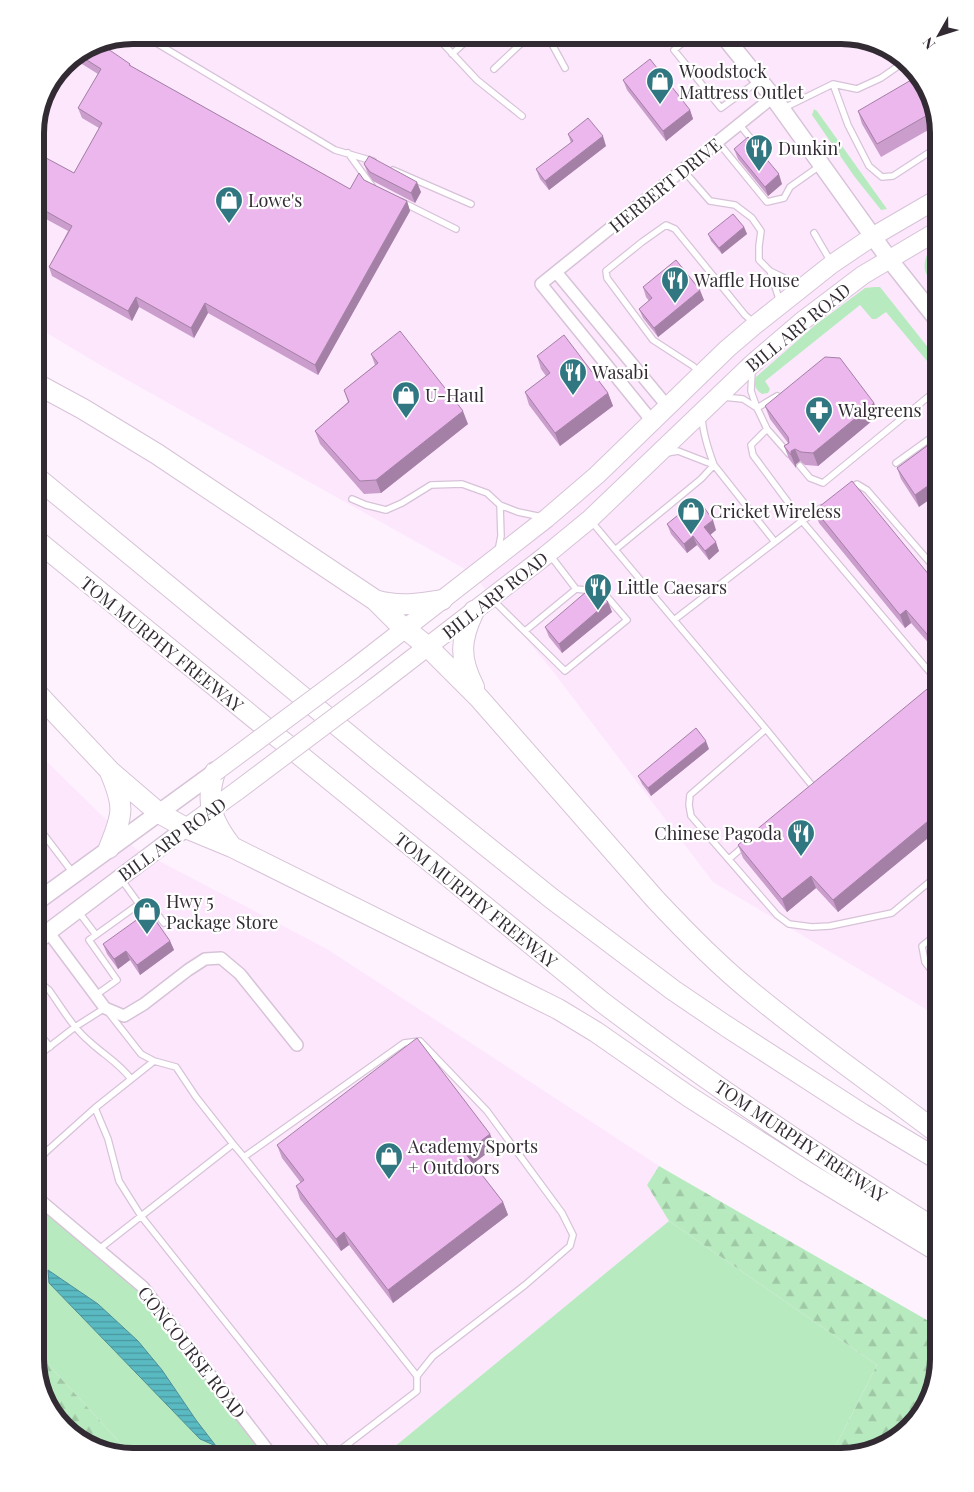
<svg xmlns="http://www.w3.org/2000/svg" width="974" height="1492" viewBox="0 0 974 1492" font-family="'Playfair Display',serif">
<defs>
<pattern id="forest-firs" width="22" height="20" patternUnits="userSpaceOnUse" patternTransform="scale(1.25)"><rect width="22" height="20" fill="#b8eac0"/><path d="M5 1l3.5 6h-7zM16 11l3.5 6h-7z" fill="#9fc9a5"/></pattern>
<pattern id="water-rules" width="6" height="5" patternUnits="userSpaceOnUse" patternTransform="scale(1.25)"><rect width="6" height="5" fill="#5abac2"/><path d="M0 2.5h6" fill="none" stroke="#4b979e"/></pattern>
</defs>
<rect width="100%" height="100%" fill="#fef2ff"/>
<!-- built -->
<path fill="#fde7fd" d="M 132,35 L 848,35 L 891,48 L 926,84 L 939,132 L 939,1017 L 713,882 L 551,669 L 472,573 L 95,362 L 35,326 L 35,126 L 45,90 L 64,63 L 95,42 Z
M 35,750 L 136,849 L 327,949 L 659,1166 L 647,1185 L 669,1221 L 382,1457 L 273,1457 L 35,1196 Z"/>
<!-- green -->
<path fill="#b8eac0" d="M 814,109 L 817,111 L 887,209 L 881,210 L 854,176 L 812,115 Z
M 933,246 L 939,248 L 939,290 C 935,285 928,279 926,273 C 922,264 927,252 933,246 Z
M 875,287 L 880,287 L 930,350 L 932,357 L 939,364 C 939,375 939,381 928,384 L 927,383 L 937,373 L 886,312 L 876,319 L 872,319 L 860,305 L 765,381 L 770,389 L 768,393 L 762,394 C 755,389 754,386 756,377 L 814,326 L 865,288 Z
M 35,1196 L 143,1287 L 273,1457 L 133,1457 L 35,1350 Z
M 669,1221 L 877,1365 L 830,1457 L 382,1457 Z"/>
<!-- forest -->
<path fill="url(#forest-firs)" d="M 659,1166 L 939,1327 L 939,1360 L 926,1409 L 890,1444 L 842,1457 L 830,1457 L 877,1365 L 669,1221 L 647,1185 Z
M 35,1350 L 133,1457 L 126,1457 L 83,1444 L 48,1408 L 35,1360 Z"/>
<!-- water -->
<path fill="url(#water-rules)" stroke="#4e8f97" d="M 48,1270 L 98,1304 L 138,1341 L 162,1370 L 196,1420 L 216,1446 L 200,1439 L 49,1283 Z"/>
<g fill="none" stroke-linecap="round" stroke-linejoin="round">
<!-- service casing -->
<g stroke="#d7c3d7" stroke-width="8">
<path id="service" d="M 143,35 L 335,150 L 373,161
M 435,35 L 477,80 L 522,116
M 547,35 L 565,68
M 692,35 L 674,50 L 721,108 L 758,81
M 732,45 L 744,35
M 452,54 L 473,35
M 494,69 L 530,35
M 833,84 L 848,125 L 869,166 L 882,177 L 893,176 L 939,146
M 782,109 L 833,84 L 857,89 L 881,78 L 904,62
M 739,124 L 752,140
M 718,142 L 767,202 L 784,198 L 790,187 L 821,165
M 348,153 L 372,186
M 393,170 L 471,204
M 683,170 L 710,201 L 735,205 L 752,218 L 761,231 L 759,246 L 759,260 L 770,271 L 801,286
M 402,202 L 456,229
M 814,233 L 831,262
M 770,271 L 780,302
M 700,373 L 693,366 L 653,340 L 607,278 L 606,271 L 642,242 L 666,225 L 675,229 L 745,315 L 754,323
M 777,396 L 757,408 L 767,429 L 789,454
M 723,397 L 743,399 L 757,408 L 751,391 L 752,370
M 767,429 L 751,445 L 753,455 L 802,521 L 775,542
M 667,453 L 678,451 L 714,465 C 708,449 703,434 702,418
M 896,463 L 939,432
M 800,466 L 810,478 L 823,483 L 939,388
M 849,489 L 857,484 L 867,490 L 939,573
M 352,499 L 366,505 L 386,510 L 402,503 L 431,485 L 462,484 L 487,493 L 500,505
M 821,508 L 802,521 L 939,683
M 934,514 L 939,521
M 591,521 L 674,620 L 775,542 L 714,465 L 701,479 L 616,549
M 498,551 L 501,536 L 500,505 L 518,512 L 542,517
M 550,555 L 576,589
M 493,600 L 565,671 L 627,620 L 603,592 L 576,589 L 525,631
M 674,620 L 766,729 L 690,795 L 689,805 L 691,816 L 777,915 L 789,924 L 812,927 L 830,926 L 892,913 L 939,874
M 766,729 L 814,788 L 815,786
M 35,823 L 73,873
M 729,859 L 744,846
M 121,879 L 139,904
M 78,911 L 96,935
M 939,980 L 925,962 L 922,946 L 939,932
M 35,986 L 43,985 L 49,990 C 62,1008 73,1028 90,1042 C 105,1056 118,1062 131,1079
M 96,995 L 117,980 L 89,940 L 139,904 L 152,907 L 164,923
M 42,1037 L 50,1047
M 35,1058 L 75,1027 L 105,1008 L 141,1054 L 154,1061 L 176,1067 L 196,1097 L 233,1144
M 154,1061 L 95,1108 L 108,1139 L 119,1181 L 141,1216 L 332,1456
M 35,1136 L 47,1151
M 244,1157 L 417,1376
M 35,1164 L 47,1151 L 95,1108
M 98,1250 L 233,1144 L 244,1157 L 404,1043 L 420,1041 L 487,1111 L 562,1213 L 573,1235 L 570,1246 L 525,1285 L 433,1356 L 417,1376 L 417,1391 L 331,1457"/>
</g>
<!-- minor casing -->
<g stroke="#d7c3d7" stroke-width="14">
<path id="minor" d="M 556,272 L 668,407
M 652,421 L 541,284 L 773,97
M 49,933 L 105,1008 L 124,1016 L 144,1004 L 188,970 L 205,959 L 221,958 L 240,974 L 297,1045
M 35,1196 L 143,1287 L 273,1457"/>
</g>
<!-- secondary casing -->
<g stroke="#d7c3d7" stroke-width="19">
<path id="secondary" d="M 723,35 L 773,97 L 889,259 L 939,322
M 35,903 L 215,772
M 35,942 L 186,828"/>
</g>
<!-- primary casing -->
<g stroke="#d7c3d7" stroke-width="20">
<path id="primary" d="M 352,670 L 547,518 L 597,475 L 727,349 L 755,325 L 832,264 L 872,237 L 939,198
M 374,688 L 545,556 L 590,519 L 752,364 L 801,322 L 863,275 L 939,230
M 186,828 L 237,791"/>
</g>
<!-- motorway casing -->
<g stroke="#d7c3d7" stroke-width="22">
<path id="motorway" d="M 35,383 L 83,409 L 157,454 L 375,600 L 397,622 L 428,647 L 479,698 L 655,899 C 684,930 715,962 748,989 C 809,1040 876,1086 939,1134
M 35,476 L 378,759 L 551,898 L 673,990 L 726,1026 L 862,1114 L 939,1160
M 35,539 L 602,1002 C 710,1084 823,1160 939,1231
M 375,600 C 398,607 419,604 442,600
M 474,687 C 459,658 460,640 474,611
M 35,691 L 110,771 L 159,813 L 186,828 L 232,847 L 558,1009 L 596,1032 L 688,1096 L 805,1171 L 939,1252
M 215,772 C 205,803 212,822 232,847
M 109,848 C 123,814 125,807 110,772"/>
</g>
<!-- service -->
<use href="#service" stroke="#fff" stroke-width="5.5"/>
<!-- minor -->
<use href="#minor" stroke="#fff" stroke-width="11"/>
<!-- secondary -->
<use href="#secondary" stroke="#fff" stroke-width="16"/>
<!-- primary -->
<use href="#primary" stroke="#fff" stroke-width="18"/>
<!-- motorway -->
<use href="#motorway" stroke="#fff" stroke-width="20"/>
<!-- primary-bridge casing -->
<g stroke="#d7c3d7" stroke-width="20" stroke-linecap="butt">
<path id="primary-bridge" d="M 215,772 L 352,670
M 237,791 L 374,688"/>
</g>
<!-- primary-bridge -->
<use href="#primary-bridge" stroke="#fff" stroke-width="18"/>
</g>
<!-- wall -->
<path fill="#ca9dcc" d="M 79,55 L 130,64 L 131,66 L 350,189 L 364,180 L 407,201 L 410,211 L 318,375 L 208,313 L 194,338 L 139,307 L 132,321 L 52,276 L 49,267 L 68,231 L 35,213 L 35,152 L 74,173 L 99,128 L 82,118 L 78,108 L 98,74 L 82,64 Z
M 623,80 L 690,110 L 693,119 L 666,141 L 627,90 Z
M 926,84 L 937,125 L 881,157 L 862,124 L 858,111 Z
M 568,134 L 606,146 L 549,190 L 540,179 L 536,169 L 571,143 Z
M 734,149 L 782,184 L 768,196 L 738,159 Z
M 364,164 L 421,192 L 415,203 L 373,181 L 368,174 Z
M 744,227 L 747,234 L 722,254 L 711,241 L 708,234 Z
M 643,287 L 704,300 L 658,337 L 643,318 L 639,309 L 649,301 L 646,297 Z
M 371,354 L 468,424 L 381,493 L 364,494 L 320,444 L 315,431 L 348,402 L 344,390 L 375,365 Z
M 537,356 L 608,393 L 613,406 L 560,446 L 529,405 L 525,392 L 546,376 L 541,369 Z
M 874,403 L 879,415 L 818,466 L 805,465 L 800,461 L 796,464 L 796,468 L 789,459 L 784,446 L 788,443 L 770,419 L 765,406 Z
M 939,437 L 919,507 L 901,479 L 897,468 Z
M 815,510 L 939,587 L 939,655 L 911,623 L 905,628 L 819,523 Z
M 667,524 L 716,530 L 710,535 L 719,551 L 709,560 L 697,545 L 687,553 L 671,534 Z
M 608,602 L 612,612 L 562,653 L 549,637 L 545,627 Z
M 939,692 L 939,829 L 838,912 L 816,888 L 787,912 L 743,858 L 738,845 Z
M 709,749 L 651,796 L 642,784 L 638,776 Z
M 170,941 L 174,950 L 140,975 L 130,960 L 118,969 L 107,954 L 103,944 Z
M 490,1134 L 495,1147 L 473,1164 L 503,1202 L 508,1215 L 393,1303 L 349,1245 L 341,1251 L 300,1199 L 296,1186 L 301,1183 L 282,1158 L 277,1145 Z"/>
<!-- shaded-wall -->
<path fill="#a480a6" d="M 690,110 L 693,119 L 666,141 L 663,131 Z
M 603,136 L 606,146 L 549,190 L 545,181 Z
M 779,174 L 782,184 L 768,196 L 765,187 Z
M 417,182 L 421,192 L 415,203 L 411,193 Z
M 407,201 L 410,211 L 318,375 L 315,365 Z
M 744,227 L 747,234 L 722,254 L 719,248 Z
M 700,290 L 704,300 L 658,337 L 654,328 Z
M 136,297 L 139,307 L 132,321 L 128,311 Z
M 205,303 L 208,313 L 194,338 L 191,328 Z
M 608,393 L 613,406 L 560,446 L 555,433 Z
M 874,403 L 879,415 L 818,466 L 813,453 Z
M 463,411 L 468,424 L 381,493 L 376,480 Z
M 795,449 L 800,461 L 796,464 L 796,468 L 791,455 L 791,451 Z
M 939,478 L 939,493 L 919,507 L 915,495 Z
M 713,520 L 716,530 L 708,537 L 704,527 Z
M 693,536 L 697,545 L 687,553 L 684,544 Z
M 716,542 L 719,551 L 709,560 L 705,551 Z
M 608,602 L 612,612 L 562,653 L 559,644 Z
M 906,610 L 911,623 L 905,628 L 900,615 Z
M 706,741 L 709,749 L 651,796 L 648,788 Z
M 939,812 L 939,829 L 838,912 L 833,900 Z
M 811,876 L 816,888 L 787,912 L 782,899 Z
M 170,941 L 174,950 L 140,975 L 137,965 Z
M 126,951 L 130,960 L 118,969 L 114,959 Z
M 490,1134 L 495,1147 L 470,1166 L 465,1153 Z
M 503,1202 L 508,1215 L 393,1303 L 388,1290 Z
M 344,1232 L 349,1245 L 341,1251 L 336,1239 Z"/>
<!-- building -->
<path fill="#ebb7ed" stroke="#a480a6" d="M 95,42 L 111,51 L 130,64 L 129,65 L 350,189 L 359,173 L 364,180 L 407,201 L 315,365 L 205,303 L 191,328 L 136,297 L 128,311 L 49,267 L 72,226 L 35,205 L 35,152 L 74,173 L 102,123 L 78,108 L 101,69 L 79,55 L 80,53 Z
M 650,59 L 690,110 L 663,131 L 623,80 Z
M 918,76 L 926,84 L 933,112 L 877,144 L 858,111 Z
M 588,118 L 603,136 L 545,181 L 536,169 L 573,141 L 568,134 Z
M 748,137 L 779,174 L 765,187 L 734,149 Z
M 369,156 L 417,182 L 411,193 L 370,172 L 364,164 Z
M 733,214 L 744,227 L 719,248 L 708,234 Z
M 676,260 L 700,290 L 654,328 L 639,309 L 652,298 L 643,287 Z
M 400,331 L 463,411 L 376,480 L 360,481 L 315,431 L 349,402 L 344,390 L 378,363 L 371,354 Z
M 564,335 L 608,393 L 555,433 L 525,392 L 550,373 L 537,356 Z
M 825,357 L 840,358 L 874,403 L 813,453 L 801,452 L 795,449 L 791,451 L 791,455 L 784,446 L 789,443 L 788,437 L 765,406 Z
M 939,437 L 939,478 L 915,495 L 897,468 Z
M 852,481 L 939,587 L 939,648 L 906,610 L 900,615 L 815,510 Z
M 698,499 L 713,520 L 704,527 L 716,542 L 705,551 L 693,536 L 684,544 L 667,524 Z
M 593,586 L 608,602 L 559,644 L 545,627 Z
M 932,685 L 939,692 L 939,812 L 833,900 L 811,876 L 782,899 L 738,845 Z
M 696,728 L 706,741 L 648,788 L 638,776 Z
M 149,911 L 170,941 L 137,965 L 126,951 L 114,959 L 103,944 Z
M 417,1038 L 490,1134 L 465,1153 L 503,1202 L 388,1290 L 344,1232 L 336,1239 L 296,1186 L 304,1180 L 277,1145 Z"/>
<!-- icons -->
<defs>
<g id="shop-pin" transform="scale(1.4375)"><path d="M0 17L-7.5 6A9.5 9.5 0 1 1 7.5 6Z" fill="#307782" stroke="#fff"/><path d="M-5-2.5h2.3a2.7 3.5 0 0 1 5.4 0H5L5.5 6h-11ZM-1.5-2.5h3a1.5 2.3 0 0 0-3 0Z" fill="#fff"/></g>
<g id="restaurant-pin" transform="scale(1.4375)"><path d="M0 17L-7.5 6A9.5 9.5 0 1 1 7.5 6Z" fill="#307782" stroke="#fff"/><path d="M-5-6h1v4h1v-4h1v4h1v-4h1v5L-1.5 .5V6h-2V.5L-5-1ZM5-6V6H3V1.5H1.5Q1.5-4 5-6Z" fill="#fff"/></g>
<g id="pharmacy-pin" transform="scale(1.4375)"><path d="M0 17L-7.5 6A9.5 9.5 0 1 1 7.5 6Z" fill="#307782" stroke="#fff"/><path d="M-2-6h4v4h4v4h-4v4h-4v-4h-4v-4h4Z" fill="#fff"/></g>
</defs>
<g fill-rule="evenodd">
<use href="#shop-pin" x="660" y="81"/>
<use href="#restaurant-pin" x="759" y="148"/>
<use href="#shop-pin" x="229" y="200"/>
<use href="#restaurant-pin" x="675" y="280"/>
<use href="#restaurant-pin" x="573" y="372"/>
<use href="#shop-pin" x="406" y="395"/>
<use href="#pharmacy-pin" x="819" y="410"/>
<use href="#shop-pin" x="691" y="511"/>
<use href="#restaurant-pin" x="598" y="587"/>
<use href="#restaurant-pin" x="801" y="833"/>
<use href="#shop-pin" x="147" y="911"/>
<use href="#shop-pin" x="389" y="1156"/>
</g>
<g text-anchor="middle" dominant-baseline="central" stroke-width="4.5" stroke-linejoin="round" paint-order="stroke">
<!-- poi labels -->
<g font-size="18" fill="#332b33" stroke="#fff" text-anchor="start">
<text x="679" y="71">Woodstock<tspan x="679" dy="21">Mattress Outlet</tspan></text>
<text x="778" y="148">Dunkin'</text>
<text x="248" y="200">Lowe's</text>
<text x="694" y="280">Waffle House</text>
<text x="592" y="372">Wasabi</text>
<text x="425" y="395">U-Haul</text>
<text x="838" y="410">Walgreens</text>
<text x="710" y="511">Cricket Wireless</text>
<text x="617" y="587">Little Caesars</text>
<text x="782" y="833" text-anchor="end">Chinese Pagoda</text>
<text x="166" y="901">Hwy 5<tspan x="166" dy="21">Package Store</tspan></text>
<text x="408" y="1146">Academy Sports<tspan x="408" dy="21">+ Outdoors</tspan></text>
</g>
<!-- street labels -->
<g font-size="18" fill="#332b33" stroke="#fff">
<text transform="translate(665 185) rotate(-39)">HERBERT DRIVE</text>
<text transform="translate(798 327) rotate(-39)">BILL ARP ROAD</text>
<text transform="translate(495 595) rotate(-38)">BILL ARP ROAD</text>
<text transform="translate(162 644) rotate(39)">TOM MURPHY FREEWAY</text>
<text transform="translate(172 839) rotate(-36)">BILL ARP ROAD</text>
<text transform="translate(476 900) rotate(39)">TOM MURPHY FREEWAY</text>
<text transform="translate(801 1141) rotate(34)">TOM MURPHY FREEWAY</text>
<text transform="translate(192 1352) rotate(52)">CONCOURSE ROAD</text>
</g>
</g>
<!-- crop -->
<path d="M0 0H974V1492H0ZM133 44H841A89 89 0 0 1 930 133V1359A89 89 0 0 1 841 1448H133A89 89 0 0 1 44 1359V133A89 89 0 0 1 133 44Z" fill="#fff" fill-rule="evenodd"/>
<path fill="none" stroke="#332b33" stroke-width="6" d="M133 44H841A89 89 0 0 1 930 133V1359A89 89 0 0 1 841 1448H133A89 89 0 0 1 44 1359V133A89 89 0 0 1 133 44Z"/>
<!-- north arrow -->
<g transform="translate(939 35) rotate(231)" stroke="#ffffff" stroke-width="4" paint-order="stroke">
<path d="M0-4L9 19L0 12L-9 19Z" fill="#332b33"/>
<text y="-8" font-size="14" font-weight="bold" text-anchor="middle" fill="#332b33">N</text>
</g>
</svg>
